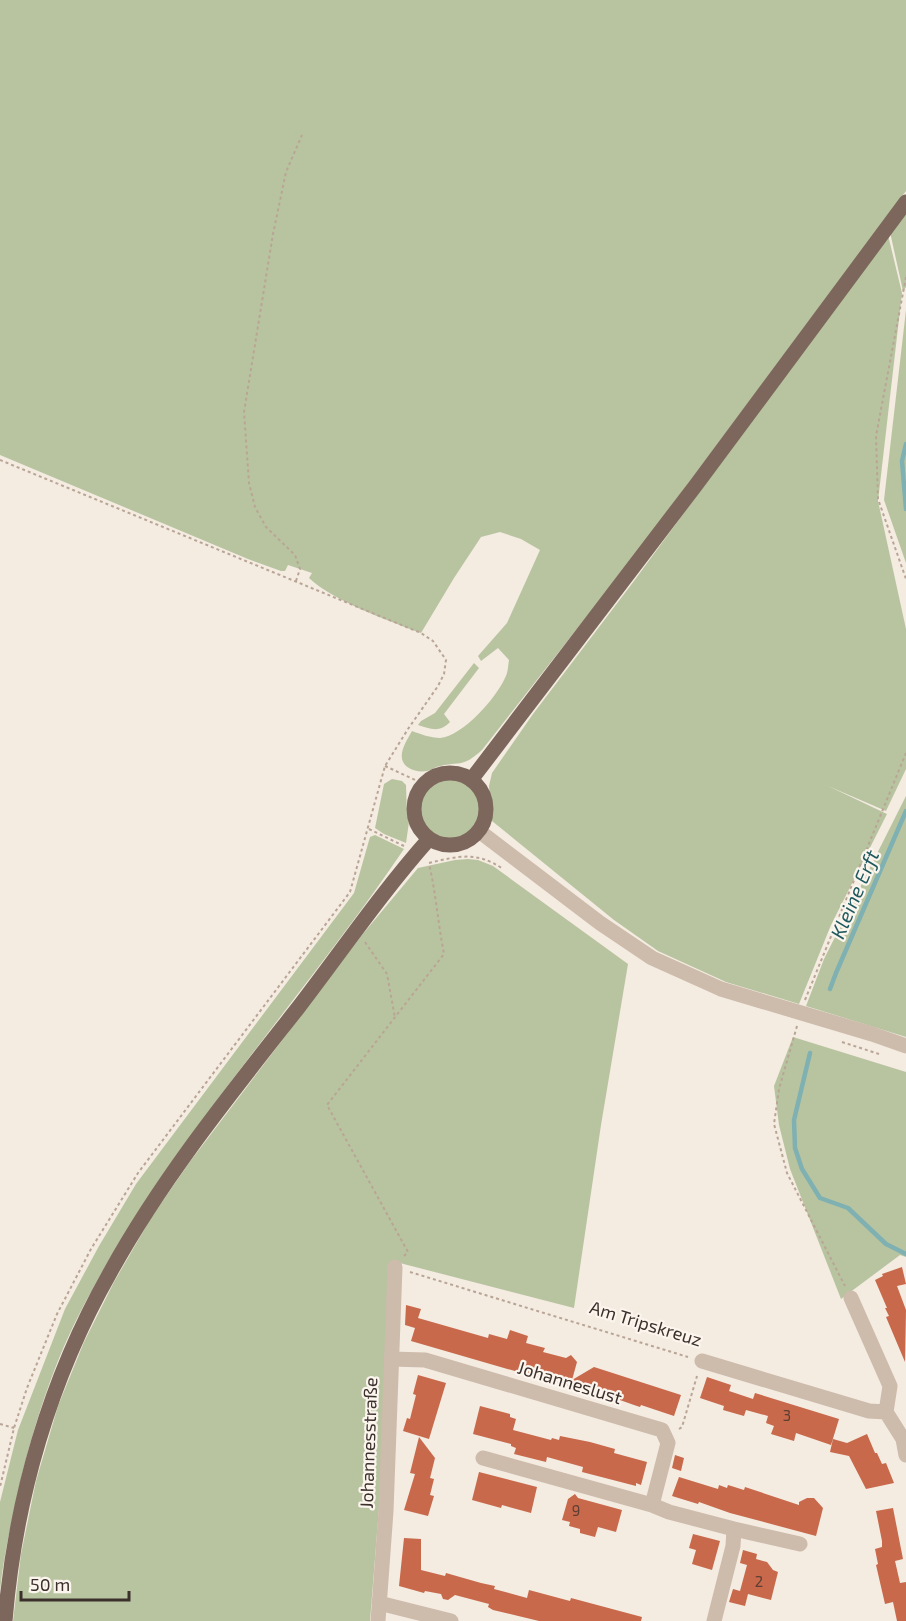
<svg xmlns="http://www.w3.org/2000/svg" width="906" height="1621" viewBox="0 0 906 1621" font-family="'Exo 2',sans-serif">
<rect width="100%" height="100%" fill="#f4ebe1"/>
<!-- green -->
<path fill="#b8c4a0" d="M 0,0 L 906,0 L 906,191 L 634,556 L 482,750 C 462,768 461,761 440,766 C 435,767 432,770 427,771 C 420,772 414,771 409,768 C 394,759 406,742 412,731 C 420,734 431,738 440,738 C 463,736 496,698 505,678 C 508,673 508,666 509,660 L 498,648 L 481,661 L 478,656 L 507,623 L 540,550 L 521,539 L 500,532 L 481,537 L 454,578 L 421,633 C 389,621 333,601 309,578 L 312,573 L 288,565 L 285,571 L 281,571 L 248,559 L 0,455 Z
M 906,211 L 906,287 L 903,291 L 890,232 Z
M 888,235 L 902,293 L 878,501 L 906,629 L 906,769 L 886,811 L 828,786 L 887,814 L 831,925 L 799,1004 L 726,982 L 658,951 L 614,920 L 492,821 L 489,786 L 492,773 L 533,714 L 634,581 Z
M 906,310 L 906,563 L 884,500 Z
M 474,663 L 479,668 L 444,714 L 450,722 C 440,733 430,729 418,725 L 421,721 L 435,713 Z
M418 809a31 31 0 1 1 62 0a31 31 0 1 1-62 0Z
M 392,779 L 402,781 L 406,785 L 407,816 L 409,822 L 406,843 L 384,834 L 375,828 L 384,784 Z
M 906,796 L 906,1037 L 806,1006 L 824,959 Z
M 375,835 L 404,849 C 301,1001 173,1138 86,1301 C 54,1360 33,1427 18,1492 C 11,1525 3,1558 0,1591 L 0,1502 L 18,1430 L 65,1309 L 99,1246 L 136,1184 L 354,893 L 370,837 Z
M 468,859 L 478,860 L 493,866 L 628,964 L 601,1125 L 574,1308 L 392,1261 L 384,1445 L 370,1621 L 13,1621 L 21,1554 L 36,1481 L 58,1406 L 84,1342 L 114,1282 L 151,1218 L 189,1163 L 362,935 L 418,868 L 455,860 Z
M 793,1037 L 906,1072 L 906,1257 L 900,1255 L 841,1299 L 790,1169 L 779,1125 L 774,1086 Z"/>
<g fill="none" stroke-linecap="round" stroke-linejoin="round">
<!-- stream -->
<path stroke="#7fb0b2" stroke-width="4.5" d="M 906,444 L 902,461 L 906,509
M 830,989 L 836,973 L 906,811
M 810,1053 L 794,1120 L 795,1148 L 802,1169 L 820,1198 L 848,1208 L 886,1244 L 906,1254"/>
</g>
<!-- building -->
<path fill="#c8694b" d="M 902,1267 L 906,1284 L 897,1286 L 906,1310 L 905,1362 L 886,1317 L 889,1316 L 885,1308 L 887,1308 L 875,1280 L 883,1276 L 882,1274 Z
M 406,1305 L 421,1309 L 418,1318 L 488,1338 L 489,1334 L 507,1339 L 510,1330 L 528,1336 L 526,1343 L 545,1348 L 543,1352 L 566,1358 L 571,1355 L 577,1362 L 572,1380 L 594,1367 L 681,1395 L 674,1416 L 641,1405 L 640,1407 L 634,1405 L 603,1394 L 597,1397 L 595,1394 L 570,1386 L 570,1387 L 411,1341 L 415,1328 L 405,1325 Z
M 418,1375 L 446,1383 L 429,1439 L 403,1431 L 407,1418 L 410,1419 L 416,1395 L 413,1394 Z
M 707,1377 L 731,1385 L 729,1391 L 753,1399 L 755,1393 L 839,1419 L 831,1445 L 796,1433 L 794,1441 L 771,1434 L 774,1426 L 766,1423 L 768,1416 L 746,1410 L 744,1416 L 723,1410 L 724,1406 L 700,1398 Z
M 480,1406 L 510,1414 L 510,1417 L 516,1419 L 513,1430 L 551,1440 L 552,1438 L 559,1440 L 560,1436 L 590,1442 L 615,1449 L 614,1453 L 647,1462 L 641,1485 L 636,1483 L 636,1486 L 582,1472 L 583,1467 L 547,1457 L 546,1462 L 514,1454 L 516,1448 L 511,1446 L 511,1444 L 473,1434 Z
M 867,1434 L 875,1453 L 877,1453 L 882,1464 L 886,1463 L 894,1483 L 866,1489 L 849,1456 L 830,1452 L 833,1439 L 847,1443 Z
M 419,1437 L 435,1458 L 430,1478 L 434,1479 L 430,1495 L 434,1496 L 428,1516 L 404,1510 L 415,1474 L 410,1473 Z
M 675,1455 L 684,1458 L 681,1471 L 672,1468 Z
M 479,1472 L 537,1487 L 531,1513 L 502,1505 L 501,1508 L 472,1500 Z
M 679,1477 L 718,1489 L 719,1485 L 727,1488 L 728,1485 L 744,1490 L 745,1487 L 799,1505 L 799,1502 L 807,1498 L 814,1498 L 823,1508 L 816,1536 L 730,1513 L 699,1502 L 698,1504 L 672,1496 Z
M 575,1494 L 578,1498 L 622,1510 L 616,1532 L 598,1527 L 595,1537 L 580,1533 L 580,1529 L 569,1526 L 570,1522 L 562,1520 L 568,1499 Z
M 893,1508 L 903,1559 L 895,1561 L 900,1583 L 906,1582 L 906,1621 L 897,1621 L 893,1602 L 885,1604 L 876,1565 L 878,1564 L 875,1549 L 882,1547 L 882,1541 L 876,1511 Z
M 693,1534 L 720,1541 L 712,1570 L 692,1564 L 696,1550 L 689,1548 Z
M 404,1538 L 421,1539 L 421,1570 L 445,1576 L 446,1573 L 481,1583 L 495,1586 L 494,1589 L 527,1598 L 529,1590 L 570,1601 L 571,1598 L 642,1617 L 641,1621 L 539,1621 L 493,1610 L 488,1607 L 489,1604 L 455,1595 L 448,1600 L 443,1599 L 441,1594 L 425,1591 L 424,1593 L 399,1586 Z
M 743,1550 L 757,1554 L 756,1559 L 767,1562 L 773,1570 L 778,1572 L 771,1600 L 748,1594 L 745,1606 L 729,1602 L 733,1589 L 740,1591 L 747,1565 L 740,1563 Z"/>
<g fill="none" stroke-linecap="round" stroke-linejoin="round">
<!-- path -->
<path stroke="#b9a596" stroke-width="2" stroke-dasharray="3 3" stroke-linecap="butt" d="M 906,277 L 876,436 L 878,499 L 906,579
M 0,460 L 421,633 L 433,641 L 446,660 L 444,674 L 438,686 L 408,729 L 385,766 L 350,892 L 138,1173 L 91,1249 L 57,1314 L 27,1388 L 14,1428 L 0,1487
M 296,581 L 300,569 L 295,555 L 266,527 L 255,507 L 249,483 L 244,412 L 273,234 L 286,172 L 302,135
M 385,766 L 424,784
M 369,829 L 404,846
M 429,863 C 458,856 477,851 503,869
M 365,942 L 387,974 L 395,1018
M 805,1000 L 906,753
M 797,1026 L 779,1089 L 774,1124 L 787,1173 L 845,1286
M 842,1042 L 879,1054
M 404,1256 L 408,1252 L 327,1105 L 444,954 C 438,924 436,893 429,864
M 410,1272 L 688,1357
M 0,1424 L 14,1428
M 679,1429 L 682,1427 L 697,1376"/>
<!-- minor -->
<path stroke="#cdbbac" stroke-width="15" d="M 479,831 L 600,923 L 652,958 L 721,989 L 872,1034 L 906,1046
M 851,1298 L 890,1386 L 886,1412 L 903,1439 L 906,1455
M 391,1359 L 425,1360 L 662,1430 L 668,1443 L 652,1505 L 669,1512 L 734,1529 L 733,1546 L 714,1621
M 702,1361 L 869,1411 L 886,1412
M 483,1458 L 652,1505
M 734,1529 L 800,1544
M 379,1603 L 451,1621
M 378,1621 L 386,1511 L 395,1267"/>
<!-- major -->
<path stroke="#7d675c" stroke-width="15" d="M414 809a36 36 0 1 1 72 0a36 36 0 1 1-72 0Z
M 471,780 L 696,485 L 906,202
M 5,1621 C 15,1499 50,1378 111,1271 C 163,1177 232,1092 298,1008 C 341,952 382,892 429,839"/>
</g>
<g text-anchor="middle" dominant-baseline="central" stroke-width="4.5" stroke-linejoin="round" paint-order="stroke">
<!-- number labels -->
<g font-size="15" fill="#5e3e33">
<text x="787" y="1415">3</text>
<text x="576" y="1510">9</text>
<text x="759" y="1581">2</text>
</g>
<!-- street labels -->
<g font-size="18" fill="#3b302b" stroke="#fbf5ee">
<text transform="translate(646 1323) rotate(17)">Am Tripskreuz</text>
<text transform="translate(570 1382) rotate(17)">Johanneslust</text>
<text transform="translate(368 1443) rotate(-88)">Johannesstraße</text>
</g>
<!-- water labels -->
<g font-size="20" font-style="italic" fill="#1f5a5e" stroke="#fbf5ee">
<text transform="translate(854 894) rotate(-67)">Kleine Erft</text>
</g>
</g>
<!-- scale -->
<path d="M21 1591v9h108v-9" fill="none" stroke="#3b302b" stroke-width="3"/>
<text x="30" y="1591" font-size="18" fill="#3b302b" stroke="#fbf5ee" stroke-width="4.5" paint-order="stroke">50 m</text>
</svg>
